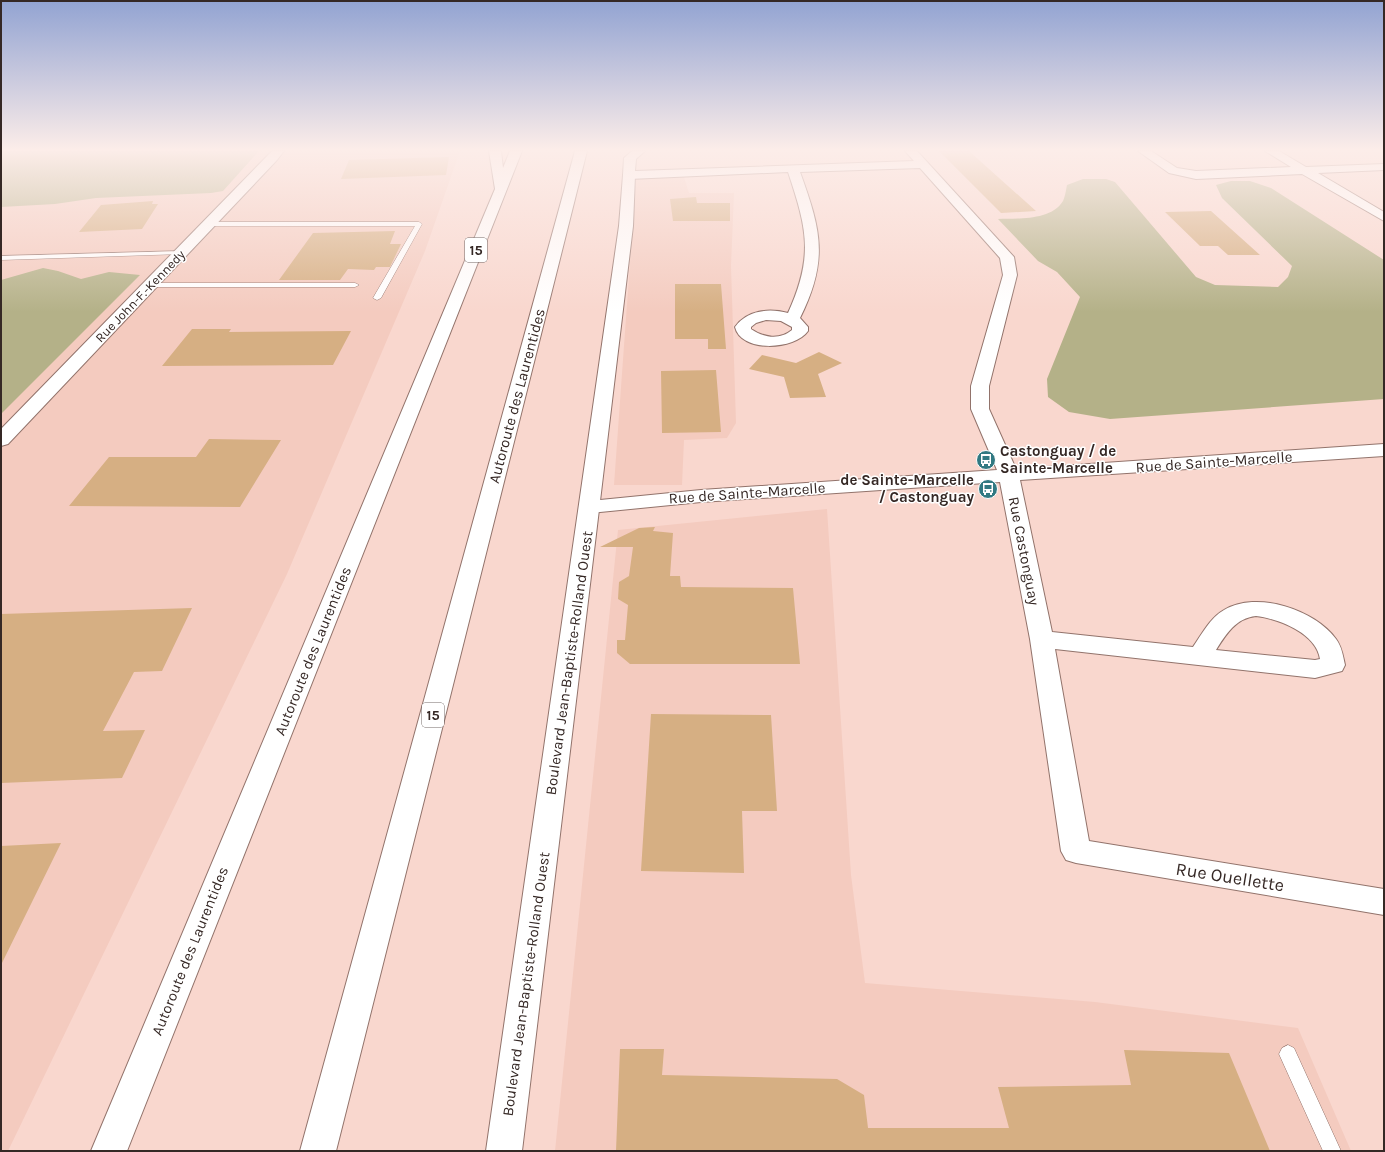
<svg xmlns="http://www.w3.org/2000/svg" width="1385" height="1152" viewBox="0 0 1385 1152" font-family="Karla,sans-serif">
<rect width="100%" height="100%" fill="#f9d7ce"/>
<!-- built -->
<path fill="#f4cbbf" d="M 1,151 L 460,151 L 425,251 L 287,574 L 8,1151 L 1,1151 Z
M 684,177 L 689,193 L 734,193 L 731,266 L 736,423 L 727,438 L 684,440 L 682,485 L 614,485 L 636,179 Z
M 827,509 L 851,875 L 865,983 L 1095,1002 L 1298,1028 L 1351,1151 L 555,1151 L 618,530 Z"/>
<!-- green -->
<path fill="#b4b188" d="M 1,151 L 259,151 L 223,191 L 211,193 L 96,198 L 55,204 L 1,207 Z
M 1083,179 L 1106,179 L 1115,182 L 1196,277 L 1215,285 L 1278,287 L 1288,277 L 1292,266 L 1222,198 L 1216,185 L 1231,181 L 1250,181 L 1271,188 L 1384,260 L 1384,399 L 1110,419 L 1069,412 L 1048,397 L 1047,379 L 1080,297 L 1057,272 L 1038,261 L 998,219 C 1018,218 1051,221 1063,201 C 1065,197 1066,190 1067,185 Z
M 43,268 L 58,271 L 81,279 L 109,272 L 140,275 L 1,414 L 1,280 Z"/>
<!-- building -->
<path fill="#d6af83" d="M 939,151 L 969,151 L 1036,211 L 1001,213 Z
M 449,157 L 446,175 L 341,179 L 349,160 Z
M 696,197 L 697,203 L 730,203 L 730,221 L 673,221 L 670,199 Z
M 153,201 L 152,204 L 158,204 L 142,229 L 79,232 L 101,205 Z
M 1211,211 L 1260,255 L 1228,255 L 1218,246 L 1200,246 L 1165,212 Z
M 395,231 L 390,244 L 401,244 L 390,267 L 376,267 L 374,270 L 348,269 L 340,280 L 279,280 L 313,233 Z
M 675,284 L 721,284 L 726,349 L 708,349 L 708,339 L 675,339 Z
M 192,329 L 231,329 L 229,332 L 351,331 L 333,365 L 162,366 Z
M 819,352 L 842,363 L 818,374 L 826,397 L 790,398 L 784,377 L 749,369 L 762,355 L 796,363 Z
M 716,370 L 721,432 L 662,433 L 661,371 Z
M 209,439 L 281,440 L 240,507 L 69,506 L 109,457 L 196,457 Z
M 655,527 L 653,531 L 673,533 L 670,576 L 680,576 L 681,587 L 793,588 L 800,664 L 630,664 L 617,653 L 617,640 L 625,640 L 628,605 L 618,599 L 619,582 L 629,576 L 633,547 L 600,547 L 639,528 Z
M 192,608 L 162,671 L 134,672 L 103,731 L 145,730 L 122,778 L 1,783 L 1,614 Z
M 651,714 L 771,715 L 777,811 L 742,811 L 744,873 L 641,871 Z
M 61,843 L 1,965 L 1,846 Z
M 620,1049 L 664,1049 L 662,1075 L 837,1079 L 864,1095 L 868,1128 L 1009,1128 L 998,1087 L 1131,1085 L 1124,1050 L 1229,1053 L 1270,1151 L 616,1151 Z"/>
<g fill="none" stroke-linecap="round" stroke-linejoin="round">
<!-- lane casing -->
<g stroke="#92736b" stroke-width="1">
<path id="lane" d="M 419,222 L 422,224 L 381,298 L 377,300 L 373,298 L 415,226 L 209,226 L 206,224 L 209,222 Z
M 184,251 L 184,253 L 182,254 L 1,260 L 1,256 Z
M 147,283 L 355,283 L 359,285 L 355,287 L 147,287 Z
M 1288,1045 L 1294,1048 L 1341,1151 L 1323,1151 L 1279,1054 L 1282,1048 Z"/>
</g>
<!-- street casing -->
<g stroke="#92736b" stroke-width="2">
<path id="street" d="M 632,151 L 645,151 L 636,159 L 635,171 L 914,161 L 905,151 L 917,151 L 1014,257 L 1017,275 L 989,386 L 989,409 L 1016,469 L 1384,444 L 1384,456 L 1020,480 L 1052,632 L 1193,647 C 1202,634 1210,618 1224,610 C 1257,590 1315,610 1336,639 C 1342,647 1343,656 1345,665 L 1342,671 L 1315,678 L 1055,649 L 1089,841 L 1384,889 L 1384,915 L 1076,863 L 1066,860 L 1061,851 L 1030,639 L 1000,482 L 701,502 L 590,513 L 583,511 L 580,507 L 583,503 L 590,501 L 701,490 L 997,470 L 971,409 L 971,386 L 1003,275 L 1000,258 L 920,168 L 800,172 C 821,230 829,260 800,318 L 808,327 L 808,331 C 795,350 741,353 735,327 C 747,310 769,308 788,313 C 814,256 807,229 788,172 L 629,179 L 623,175 L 624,158 ZM 766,320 L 781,321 L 792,327 L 792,330 C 780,340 764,338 751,329 L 751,327 L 756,323 ZM 1256,616 C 1279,619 1316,633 1320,659 L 1315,660 L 1216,650 C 1226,634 1236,618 1256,616 Z
M 1138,151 L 1151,151 L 1177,168 L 1196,171 L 1291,167 L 1265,151 L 1279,151 L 1306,167 L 1384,164 L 1384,170 L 1318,173 L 1384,212 L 1384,221 L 1302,174 L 1196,179 L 1169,173 Z"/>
</g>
<!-- secondary casing -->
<g stroke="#92736b" stroke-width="2">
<path id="secondary" d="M 272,151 L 284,151 L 277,160 L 8,444 L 1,446 L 1,429 Z
M 629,171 L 635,175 L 633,226 L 522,1151 L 486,1151 L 619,226 L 623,175 Z"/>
</g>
<!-- highway casing -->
<g stroke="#92736b" stroke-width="2">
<path id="highway" d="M 489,151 L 501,151 L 503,168 L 510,151 L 522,151 L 127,1151 L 91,1151 L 495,189 Z
M 575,151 L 587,151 L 336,1151 L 300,1151 Z"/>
</g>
<!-- lane -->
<use href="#lane" fill="#fff" fill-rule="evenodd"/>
<!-- street -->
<use href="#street" fill="#fff" fill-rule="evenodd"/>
<!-- secondary -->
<use href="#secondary" fill="#fff" fill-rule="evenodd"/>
<!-- highway -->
<use href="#highway" fill="#fff" fill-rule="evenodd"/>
</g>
<!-- sky -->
<linearGradient id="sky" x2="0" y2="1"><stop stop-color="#92a3d2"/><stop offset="0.48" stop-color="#fcede9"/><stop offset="1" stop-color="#fcede9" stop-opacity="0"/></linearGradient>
<rect width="1385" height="312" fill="url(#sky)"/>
<!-- icons -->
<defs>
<g id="bus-disc" transform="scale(1)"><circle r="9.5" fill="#317982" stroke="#fff"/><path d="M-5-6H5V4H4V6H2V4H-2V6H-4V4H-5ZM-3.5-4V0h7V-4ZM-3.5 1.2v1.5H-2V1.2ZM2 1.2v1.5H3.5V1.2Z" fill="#fff"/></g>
</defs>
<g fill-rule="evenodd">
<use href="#bus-disc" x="986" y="460"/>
<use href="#bus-disc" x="988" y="489"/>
</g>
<g text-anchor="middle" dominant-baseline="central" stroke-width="3" stroke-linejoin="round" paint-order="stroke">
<!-- far-street labels -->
<g font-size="13" fill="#352825" stroke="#fff">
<text transform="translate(140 296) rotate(-46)">Rue John-F.-Kennedy</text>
</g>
<!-- shield labels -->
<g fill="#fff" stroke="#726866" stroke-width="1">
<rect x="465" y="238" width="22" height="24" rx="3"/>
<rect x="422" y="703" width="22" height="24" rx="3"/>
</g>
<g font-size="14" font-weight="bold" fill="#352825">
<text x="476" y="250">15</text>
<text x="433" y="715">15</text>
</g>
<!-- street labels -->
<g font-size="15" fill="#352825" stroke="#fff">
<text transform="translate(517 396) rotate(-75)">Autoroute des Laurentides</text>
<text transform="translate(1214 462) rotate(-4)">Rue de Sainte-Marcelle</text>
<text transform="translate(747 493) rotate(-4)">Rue de Sainte-Marcelle</text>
<text transform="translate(1024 551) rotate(79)">Rue Castonguay</text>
<text transform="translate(313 651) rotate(-68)">Autoroute des Laurentides</text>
<text transform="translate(569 663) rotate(-82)">Boulevard Jean-Baptiste-Rolland Ouest</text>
<text transform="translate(190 951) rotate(-68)">Autoroute des Laurentides</text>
<text transform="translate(526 984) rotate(-82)">Boulevard Jean-Baptiste-Rolland Ouest</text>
</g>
<!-- poi labels -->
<g font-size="15" font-weight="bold" fill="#352825" stroke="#fff" text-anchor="start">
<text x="1000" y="451">Castonguay / de<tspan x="1000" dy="17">Sainte-Marcelle</tspan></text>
<text x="974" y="480" text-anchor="end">de Sainte-Marcelle<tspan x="974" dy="17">/ Castonguay</tspan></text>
</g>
<!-- near-street labels -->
<g font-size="18" fill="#352825" stroke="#fff">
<text transform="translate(1230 877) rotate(9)">Rue Ouellette</text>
</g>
</g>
<!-- border -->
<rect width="1385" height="1152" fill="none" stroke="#352825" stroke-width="4"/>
</svg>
